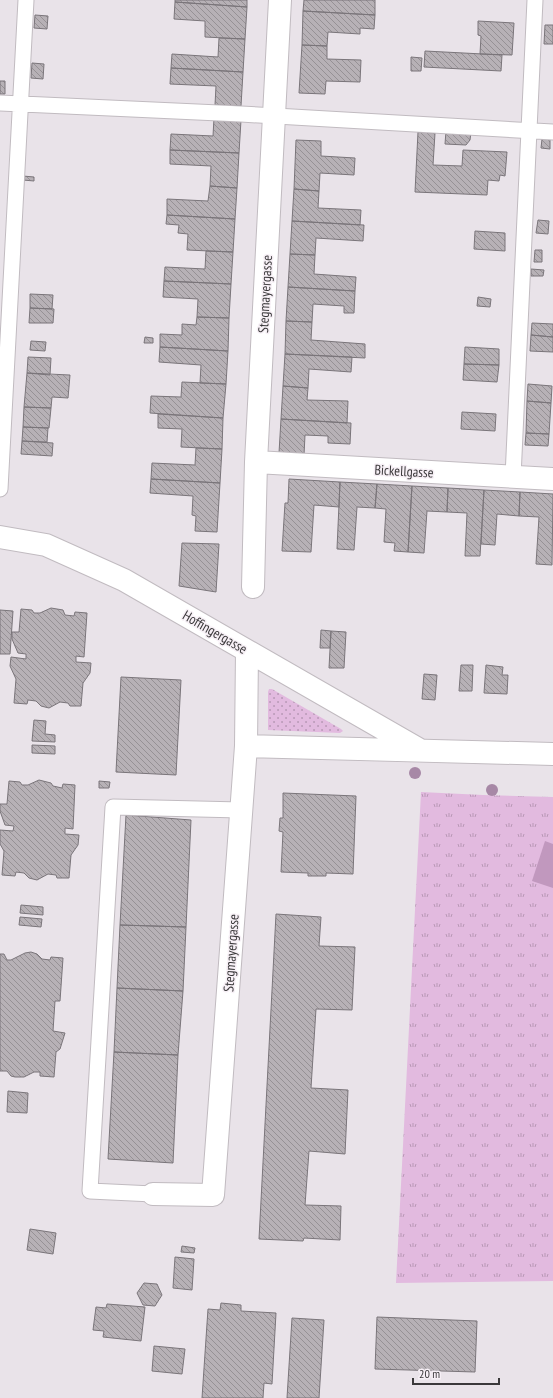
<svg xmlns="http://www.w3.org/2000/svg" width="553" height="1398" viewBox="0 0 553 1398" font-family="'PT Sans Narrow',sans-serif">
<defs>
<pattern id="grass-dots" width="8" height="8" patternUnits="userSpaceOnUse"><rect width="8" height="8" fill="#e2badf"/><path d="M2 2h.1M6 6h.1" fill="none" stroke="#b898b6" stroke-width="1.8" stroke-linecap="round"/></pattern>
<pattern id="park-tufts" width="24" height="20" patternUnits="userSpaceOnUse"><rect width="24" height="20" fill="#e2badf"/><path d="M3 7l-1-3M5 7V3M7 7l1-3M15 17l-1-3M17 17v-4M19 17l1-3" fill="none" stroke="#b898b6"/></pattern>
<pattern id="building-back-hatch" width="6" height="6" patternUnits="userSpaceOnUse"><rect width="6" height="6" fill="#b7b1b6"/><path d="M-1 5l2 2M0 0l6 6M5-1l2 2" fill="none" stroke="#969195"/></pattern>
</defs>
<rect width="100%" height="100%" fill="#e9e3e9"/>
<!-- grass -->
<path fill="url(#grass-dots)" d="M 269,689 L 272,689 L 341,729 L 343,731 L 340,733 L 268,730 L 268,692 Z"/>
<!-- park -->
<path fill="url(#park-tufts)" d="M 421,792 L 483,795 L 553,797 L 553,1281 L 396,1283 Z"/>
<!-- water -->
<path fill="#c198be" d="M 545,841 L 553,844 L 553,888 L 532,881 Z"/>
<!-- building -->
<path fill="url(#building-back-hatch)" stroke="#7a757a" d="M 175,0 L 247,0 L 247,7 L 175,2 Z
M 304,0 L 375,0 L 375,15 L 303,11 Z
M 175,2 L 247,7 L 245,39 L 205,37 L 205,21 L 174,19 Z
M 303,11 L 375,15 L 374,29 L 360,28 L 360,34 L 328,32 L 327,46 L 302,45 Z
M 35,15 L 48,16 L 47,29 L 34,28 Z
M 478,21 L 514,23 L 512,55 L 480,54 L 481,36 L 478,35 Z
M 545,25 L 553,25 L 553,44 L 544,44 Z
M 219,38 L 245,39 L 243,72 L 171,68 L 172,54 L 218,57 Z
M 302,45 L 327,46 L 327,59 L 361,60 L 360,82 L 326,81 L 325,94 L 299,93 Z
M 425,51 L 502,55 L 501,71 L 424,67 Z
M 411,57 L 422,58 L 421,71 L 411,71 Z
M 32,63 L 44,64 L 43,79 L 31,78 Z
M 171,68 L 243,72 L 241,106 L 215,105 L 216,86 L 170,84 Z
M 0,81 L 5,81 L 5,94 L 0,94 Z
M 214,118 L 241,120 L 239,153 L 170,150 L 171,134 L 213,136 Z
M 446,131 L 471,132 L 470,140 L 466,145 L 445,144 Z
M 418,132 L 435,133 L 433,165 L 462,166 L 463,150 L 507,152 L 505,176 L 500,175 L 499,181 L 488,180 L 487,195 L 415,192 Z
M 542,139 L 550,139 L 550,149 L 541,148 Z
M 296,140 L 321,141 L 321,156 L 355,158 L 354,175 L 320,173 L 319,191 L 294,189 Z
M 170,150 L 239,153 L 237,188 L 210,186 L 211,166 L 170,164 Z
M 23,176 L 34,177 L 34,181 L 23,180 Z
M 210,186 L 237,188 L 235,219 L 167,215 L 167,199 L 208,201 Z
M 294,189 L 319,191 L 318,208 L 361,210 L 360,225 L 292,221 Z
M 167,215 L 235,219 L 233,252 L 187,250 L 188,234 L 178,233 L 179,225 L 166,224 Z
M 538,220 L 549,221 L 548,234 L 536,233 Z
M 292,221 L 364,225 L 363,241 L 316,238 L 315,255 L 290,254 Z
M 475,231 L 505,233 L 505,251 L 474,249 Z
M 535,250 L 542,250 L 542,262 L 534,262 Z
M 206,251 L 233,252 L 231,284 L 164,281 L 165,267 L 205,269 Z
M 290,254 L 315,255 L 314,274 L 356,277 L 355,291 L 288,287 Z
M 531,269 L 544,270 L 543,276 L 531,276 Z
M 164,281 L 231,284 L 229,318 L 197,317 L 198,299 L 163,297 Z
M 288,287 L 355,291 L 354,313 L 344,313 L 344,306 L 313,304 L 312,322 L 286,321 Z
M 30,294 L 53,295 L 52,309 L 30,308 Z
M 478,297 L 491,299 L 490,307 L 477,306 Z
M 30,308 L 54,309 L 53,323 L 29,323 Z
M 197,317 L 229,318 L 228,351 L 160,347 L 160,334 L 182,335 L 182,324 L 196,325 Z
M 286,321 L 312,322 L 311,340 L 365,344 L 365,358 L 285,354 Z
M 532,323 L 553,324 L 553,337 L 531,335 Z
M 531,335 L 553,337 L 553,352 L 530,351 Z
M 145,337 L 153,338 L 153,343 L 144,343 Z
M 31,341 L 46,342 L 45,351 L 30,350 Z
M 160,347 L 228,351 L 226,384 L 200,383 L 201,365 L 159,362 Z
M 465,347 L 499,349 L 499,365 L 464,364 Z
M 285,354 L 352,357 L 351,372 L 309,369 L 308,388 L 283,386 Z
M 28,357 L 51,358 L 50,375 L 27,373 Z
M 464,364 L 499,365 L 497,382 L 463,380 Z
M 27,373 L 70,375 L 68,398 L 52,397 L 51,408 L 24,407 Z
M 182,382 L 226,384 L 223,418 L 150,413 L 151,396 L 181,397 Z
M 528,384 L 552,386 L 551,403 L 527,401 Z
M 283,386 L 308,388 L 307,400 L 348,401 L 347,423 L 281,419 Z
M 527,401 L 551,403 L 549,434 L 526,433 Z
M 24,407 L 51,408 L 49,428 L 23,427 Z
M 462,412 L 496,414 L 495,431 L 461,429 Z
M 158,414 L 223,418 L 222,449 L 181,447 L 182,429 L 158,428 Z
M 281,419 L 351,423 L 350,444 L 328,443 L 328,436 L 305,435 L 304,455 L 279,453 Z
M 23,427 L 48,428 L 47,442 L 22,441 Z
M 526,433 L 549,434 L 548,446 L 525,445 Z
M 22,441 L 53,443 L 52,456 L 21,454 Z
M 196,448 L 222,449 L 220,483 L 151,479 L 152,463 L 195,465 Z
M 151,479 L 220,483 L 217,532 L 195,531 L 196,516 L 192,515 L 193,496 L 150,493 Z
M 289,479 L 340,482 L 339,507 L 314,505 L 311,552 L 282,551 L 285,503 L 288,503 Z
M 340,482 L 377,484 L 375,508 L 357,507 L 354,550 L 337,549 Z
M 377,484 L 412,486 L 408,552 L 394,551 L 395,543 L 384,542 L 386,509 L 375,508 Z
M 412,486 L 448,488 L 447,512 L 427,511 L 424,553 L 408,552 Z
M 448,488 L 484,490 L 480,556 L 465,556 L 467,513 L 447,512 Z
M 484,490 L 520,492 L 519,516 L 497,514 L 495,545 L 481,544 Z
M 520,492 L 553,494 L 552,565 L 536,564 L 539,517 L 519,516 Z
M 182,543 L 219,544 L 216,592 L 179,586 Z
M 51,608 L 63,610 L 65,615 L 74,616 L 75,612 L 87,613 L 84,657 L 76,656 L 76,662 L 91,663 L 90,673 L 83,683 L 81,706 L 70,706 L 68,703 L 60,702 L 49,708 L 41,706 L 36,701 L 28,700 L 27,704 L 14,703 L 16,679 L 10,666 L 11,657 L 26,659 L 26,654 L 18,653 L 12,639 L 12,632 L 19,632 L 21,609 L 32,610 L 34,613 L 40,613 Z
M 0,610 L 13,611 L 10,654 L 0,654 Z
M 321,630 L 331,631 L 330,648 L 320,648 Z
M 331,631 L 346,632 L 344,668 L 329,668 Z
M 461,665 L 473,665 L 472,691 L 459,691 Z
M 486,665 L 503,667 L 502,675 L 508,675 L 507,694 L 484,693 Z
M 424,674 L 437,675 L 435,700 L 422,699 Z
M 121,677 L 181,680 L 176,775 L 116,772 Z
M 34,720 L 46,721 L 45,734 L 55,735 L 55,742 L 32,741 Z
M 32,745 L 55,746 L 55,754 L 32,753 Z
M 39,780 L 51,783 L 53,786 L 62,788 L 63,784 L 75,785 L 73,829 L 65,828 L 65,834 L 79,835 L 78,845 L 71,855 L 69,878 L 57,878 L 56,875 L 48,874 L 37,880 L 29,878 L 24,873 L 16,872 L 15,876 L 2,875 L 4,851 L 0,844 L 0,830 L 13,831 L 14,826 L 5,825 L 0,811 L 0,804 L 7,804 L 9,781 L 20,782 L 22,785 L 28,785 Z
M 99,781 L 110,782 L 109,788 L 99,788 Z
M 283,793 L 356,796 L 353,874 L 326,873 L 326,876 L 308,876 L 308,873 L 281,872 L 283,832 L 279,831 L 280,818 L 283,818 Z
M 126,815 L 191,820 L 186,927 L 120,925 Z
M 21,905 L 43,907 L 43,915 L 20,913 Z
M 276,914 L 321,917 L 319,946 L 355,947 L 352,1010 L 316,1009 L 311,1088 L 348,1090 L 345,1154 L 309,1151 L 305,1205 L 341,1206 L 340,1240 L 304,1238 L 303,1241 L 259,1239 Z
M 20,917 L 42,919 L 41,927 L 19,925 Z
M 120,925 L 186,927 L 183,991 L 117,988 Z
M 31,952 L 37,954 L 42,959 L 50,960 L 51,957 L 63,958 L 60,1001 L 55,1001 L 53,1031 L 65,1033 L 60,1049 L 56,1052 L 54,1077 L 40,1076 L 40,1072 L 34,1072 L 24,1077 L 15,1077 L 11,1076 L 7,1071 L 0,1071 L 0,954 L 4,954 L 7,960 L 11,960 L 25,953 Z
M 117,988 L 183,991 L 178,1055 L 114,1052 Z
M 114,1052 L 178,1055 L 173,1163 L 108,1159 Z
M 8,1091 L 28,1093 L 27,1113 L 7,1112 Z
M 30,1229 L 56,1233 L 53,1254 L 27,1250 Z
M 182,1246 L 195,1248 L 194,1253 L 181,1252 Z
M 175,1257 L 194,1259 L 192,1290 L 173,1288 Z
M 144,1283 L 157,1284 L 162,1295 L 155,1306 L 143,1305 L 137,1293 Z
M 221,1303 L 241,1305 L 241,1311 L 276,1313 L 272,1384 L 264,1383 L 263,1398 L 202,1398 L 208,1309 L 220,1310 Z
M 107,1304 L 145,1307 L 141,1341 L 103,1337 L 104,1331 L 93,1330 L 96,1307 L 106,1308 Z
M 377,1317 L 477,1321 L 475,1372 L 375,1369 Z
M 292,1318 L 324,1320 L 319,1398 L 287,1398 Z
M 154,1346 L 185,1349 L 182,1374 L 152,1371 Z"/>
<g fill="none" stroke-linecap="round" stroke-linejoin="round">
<!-- lane casing -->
<g stroke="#c1bbc0" stroke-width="17">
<path id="lane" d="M 0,103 L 241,114 L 553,132
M 513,477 L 535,0
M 0,489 L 26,0
M 153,1194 L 90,1191 L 113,807 L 241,810"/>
</g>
<!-- street casing -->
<g stroke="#c1bbc0" stroke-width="24">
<path id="street" d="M 256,462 L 553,479
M 0,537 L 46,545 L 124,580 L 420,750
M 253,587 L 256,462 L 280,0
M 246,746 L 553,754
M 153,1194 L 213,1195 L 246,746 L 247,651"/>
</g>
<!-- lane -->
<use href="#lane" stroke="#fff" stroke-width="15"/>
<!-- street -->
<use href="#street" stroke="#fff" stroke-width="22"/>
</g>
<!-- trees -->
<g fill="#a788a6">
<circle cx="415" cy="773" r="6"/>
<circle cx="492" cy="790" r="6"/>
</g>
<g text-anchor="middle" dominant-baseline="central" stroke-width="3" stroke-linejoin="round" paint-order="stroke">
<!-- street labels -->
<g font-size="14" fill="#3a383a" stroke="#f7f0f6">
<text transform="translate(265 294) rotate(-87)">Stegmayergasse</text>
<text transform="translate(404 471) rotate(3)">Bickellgasse</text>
<text transform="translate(215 632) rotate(30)">Hoffingergasse</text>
<text transform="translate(231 953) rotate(-86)">Stegmayergasse</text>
</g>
</g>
<!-- scale -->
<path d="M413 1378v6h86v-6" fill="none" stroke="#3a383a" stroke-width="2"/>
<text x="419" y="1378" font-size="12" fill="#3a383a" stroke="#f7f0f6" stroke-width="3" paint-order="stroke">20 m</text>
</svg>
